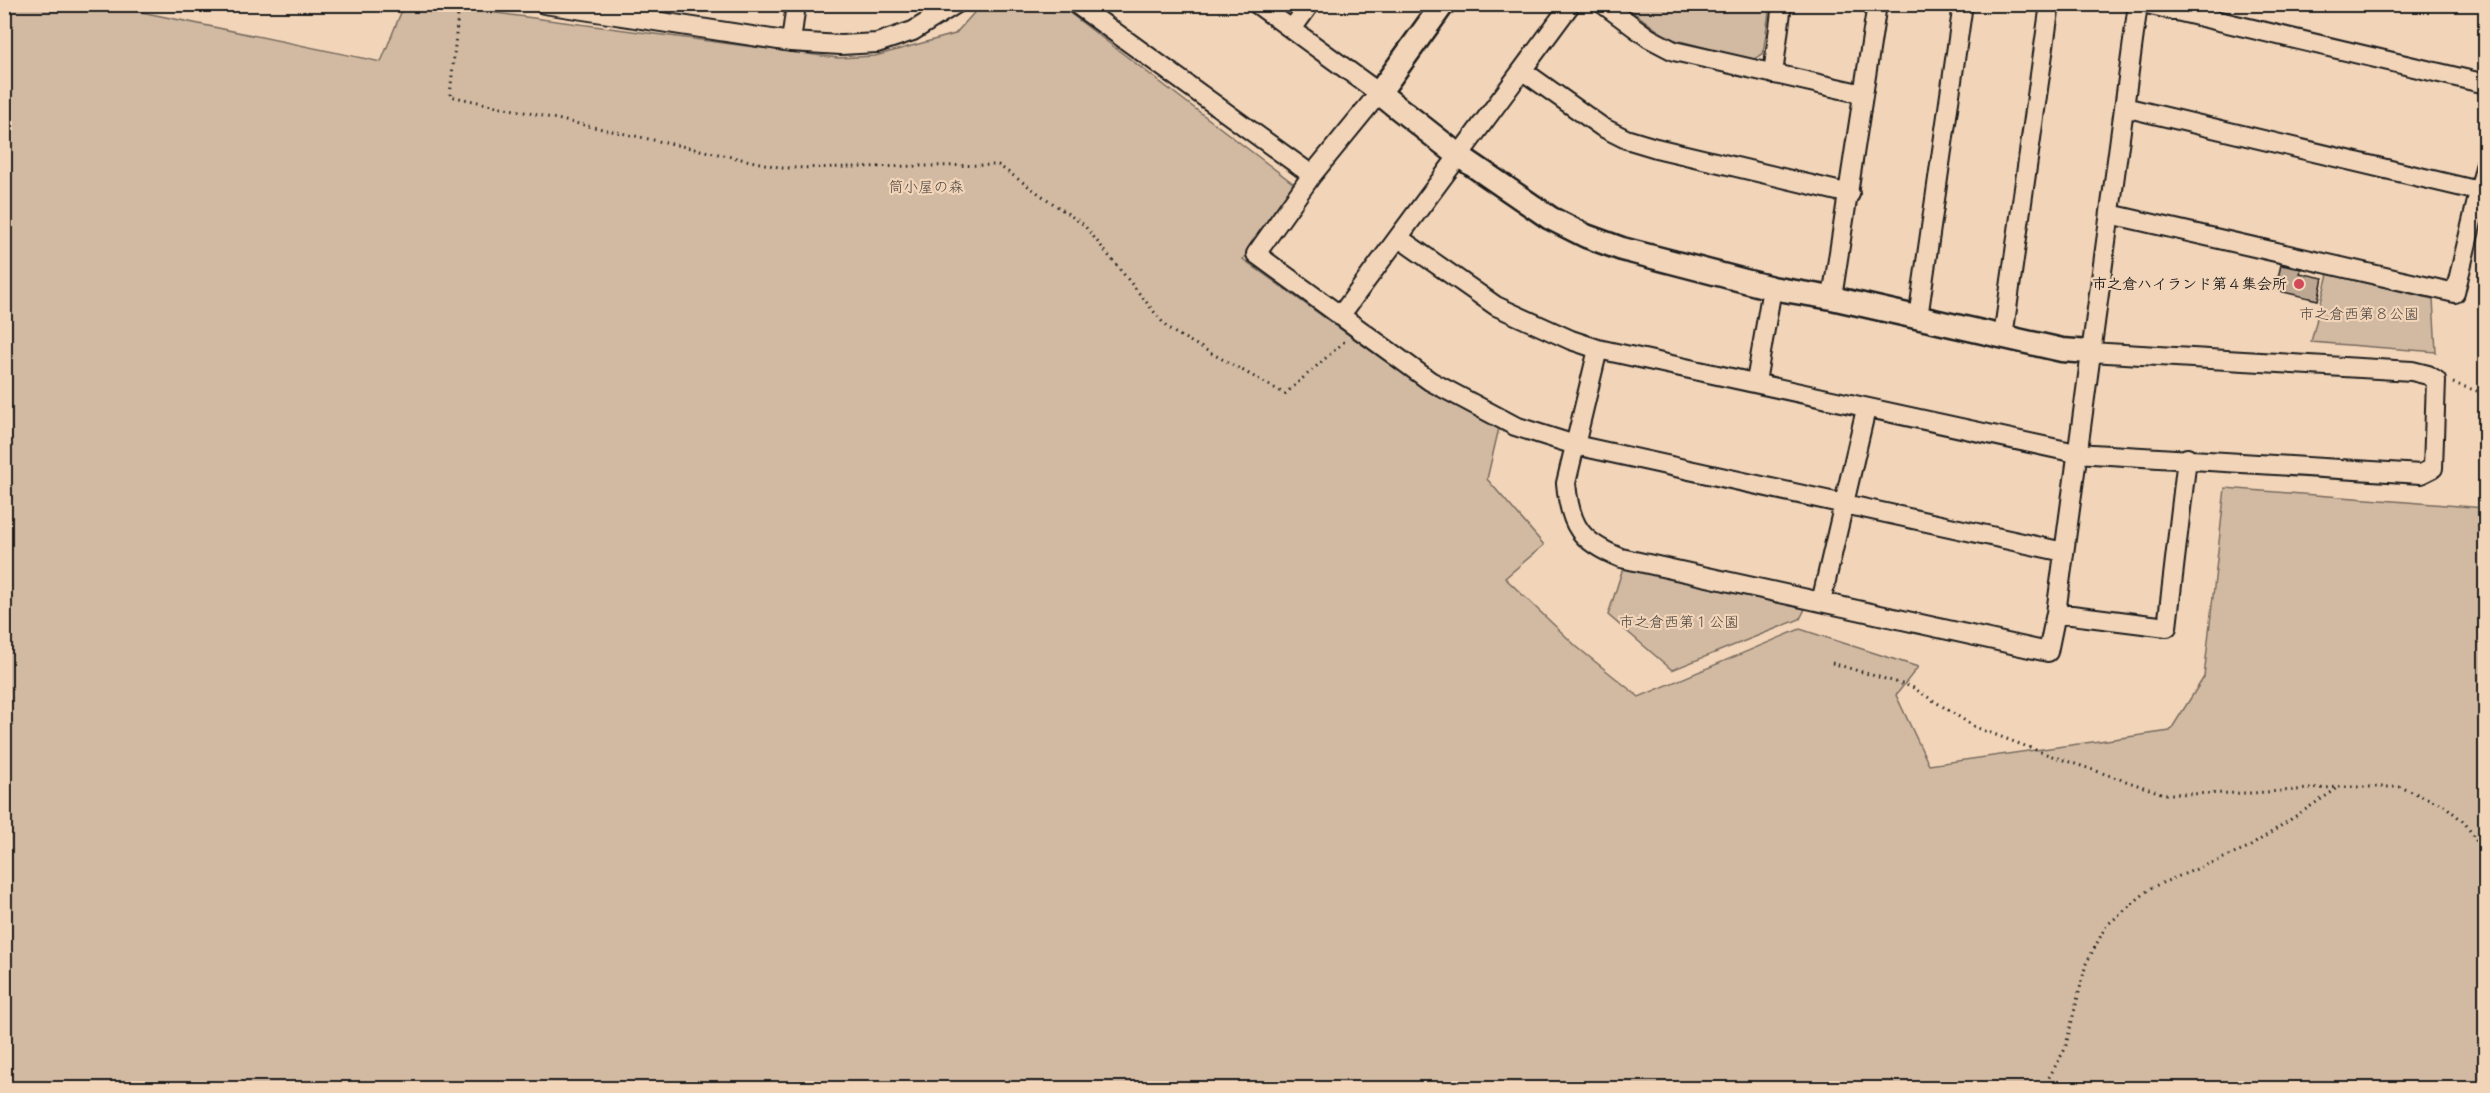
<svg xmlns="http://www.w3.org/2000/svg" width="2490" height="1093" viewBox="0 0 2490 1093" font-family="Pangolin,'Klee One',sans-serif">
<rect width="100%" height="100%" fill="#f2d5b9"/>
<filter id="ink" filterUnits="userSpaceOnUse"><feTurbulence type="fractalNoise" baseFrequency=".0167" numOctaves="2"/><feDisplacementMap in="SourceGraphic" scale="12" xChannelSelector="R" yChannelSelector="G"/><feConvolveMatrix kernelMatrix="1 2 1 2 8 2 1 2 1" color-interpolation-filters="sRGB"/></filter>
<g filter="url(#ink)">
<!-- green -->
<path fill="#d2baa2" stroke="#776b5f" stroke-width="1.5" d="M 5,5 L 108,5 L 381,62 L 404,5 L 428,5 L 473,10 L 838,58 L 875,56 L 955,34 L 981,5 L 1059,5 L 1294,184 L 1243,259 L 1381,358 L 1499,428 L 1487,479 L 1544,545 L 1505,578 L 1577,647 L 1639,697 L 1800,629 L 1918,667 L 1896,695 L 1929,765 L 2170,731 L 2204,677 L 2225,488 L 2485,508 L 2485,1088 L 5,1088 Z
M 1624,5 L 1770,5 L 1763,54 L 1753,60 L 1668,38 Z
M 2328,274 L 2433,299 L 2436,352 L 2311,342 Z
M 1623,568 L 1805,609 L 1800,619 L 1672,670 L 1608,615 Z"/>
<!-- building -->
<path fill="#bda792" stroke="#1c1c1c" stroke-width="1.5" d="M 2281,265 L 2301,269 L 2300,273 L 2323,278 L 2318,300 L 2275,290 Z"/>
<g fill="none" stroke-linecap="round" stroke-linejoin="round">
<!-- minor casing -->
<g stroke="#1c1c1c" stroke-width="22">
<path id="minor" d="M 544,4 L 791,42 L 841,45 L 877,43 L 913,31 L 956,4
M 1076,4 L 1312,175
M 1257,4 L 1379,93 L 1312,175 L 1256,254 L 1430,381 L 1515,426 L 1575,445 L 2064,552
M 1603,4 L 1649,38 L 1674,51 L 1863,94
M 2147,4 L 2486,84
M 1292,29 L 1310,4
M 791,42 L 796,4
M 1523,71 L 1602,127 L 1626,139 L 1656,148 L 1850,194
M 1773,74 L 1782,4
M 2124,107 L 2479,191
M 2110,214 L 2455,293 L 2486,163
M 1399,238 L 1496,306 L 1571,340 L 1598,349
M 1832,298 L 1877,4
M 1340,316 L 1571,4
M 1918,318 L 1963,4
M 2003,337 L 2050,4
M 2090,352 L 2412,371 L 2428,375 L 2436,380 L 2433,468 L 2421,474 L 2076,453 L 1598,349 L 1566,483 C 1570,527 1581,542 1621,558 L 2048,652 L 2056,613 L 2138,4
M 1756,382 L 1772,288
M 1821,602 L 1866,409
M 2056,613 L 2167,627 L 2187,458"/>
</g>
<!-- tertiary casing -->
<g stroke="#1c1c1c" stroke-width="27">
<path id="tertiary" d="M 1443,4 L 1379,93 L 1458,155 L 1550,218 L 1586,236 L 1622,249 L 1772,288 L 1832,298 L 2062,350 L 2090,352"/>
</g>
<!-- path -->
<path stroke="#1c1c1c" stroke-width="3" stroke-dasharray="1.5 4.5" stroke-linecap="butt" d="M 459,4 L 450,96 L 783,168 L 998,165 L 1084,225 L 1168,329 L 1285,394 L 1345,341
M 2453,383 L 2486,394
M 1832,663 L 1912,687 L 1975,727 L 2049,755 L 2164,794 L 2252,793 L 2339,787 L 2400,787 L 2444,805 L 2465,823 L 2486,856
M 2043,1088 L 2065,1049 L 2086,964 L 2106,926 L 2152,887 L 2246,849 L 2338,788"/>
<!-- minor -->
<use href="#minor" stroke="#f2d5b9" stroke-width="18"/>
<!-- tertiary -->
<use href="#tertiary" stroke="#f2d5b9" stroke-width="22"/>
</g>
</g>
<!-- markers -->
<circle fill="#d1495b" stroke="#f2d5b9" stroke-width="2" cx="2299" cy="284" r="6"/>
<g text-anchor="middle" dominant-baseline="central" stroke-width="4.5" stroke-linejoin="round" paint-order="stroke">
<!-- park labels -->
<g font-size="15" fill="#4a443e" stroke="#f2d5b9">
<text x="926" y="187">筒小屋の森</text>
<text x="2359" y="314">市之倉西第８公園</text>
<text x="1679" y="622">市之倉西第１公園</text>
</g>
<!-- poi labels -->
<g font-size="15" font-weight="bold" fill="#1c1c1c" stroke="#f2d5b9" text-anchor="end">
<text x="2287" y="284">市之倉ハイランド第４集会所</text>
</g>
</g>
<!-- margin -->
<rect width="2490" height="1093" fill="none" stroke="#f2d5b9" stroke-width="24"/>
<rect x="12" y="12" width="2466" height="1069" fill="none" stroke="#1c1c1c" stroke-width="2" filter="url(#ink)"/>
</svg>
